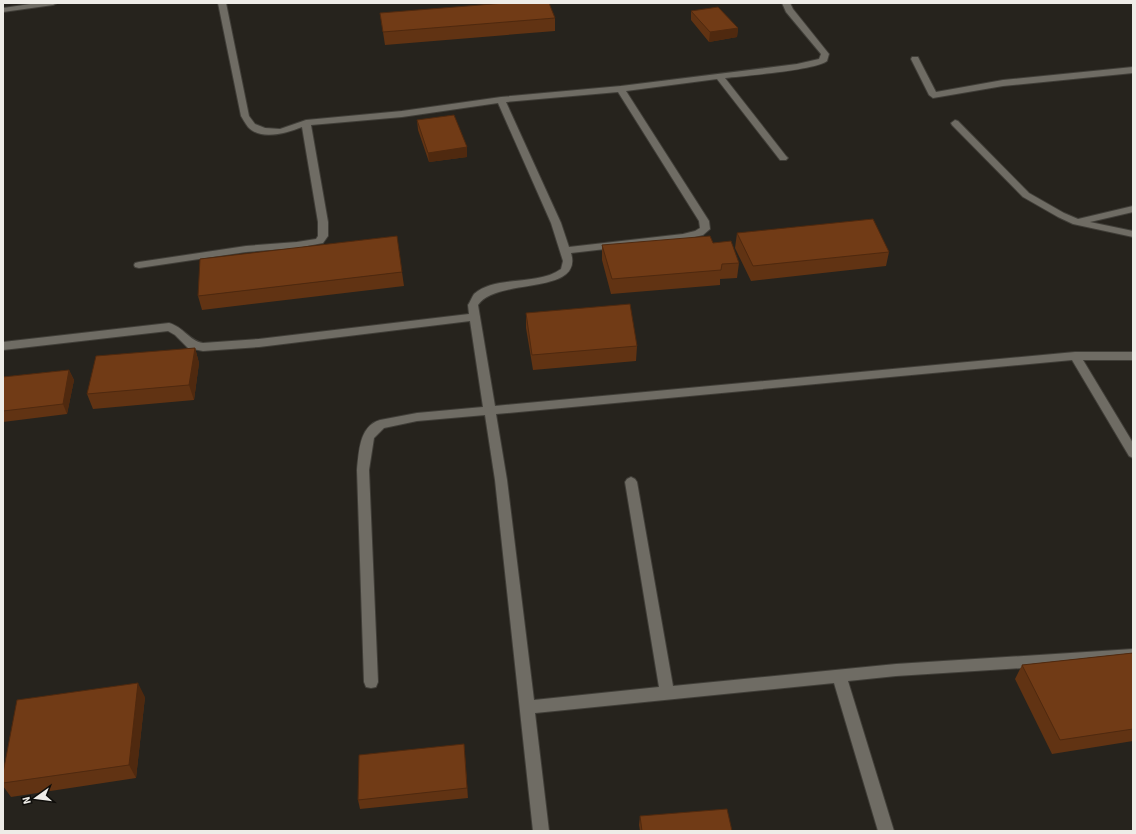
<svg xmlns="http://www.w3.org/2000/svg" width="1136" height="834" viewBox="0 0 1136 834" font-family="'Source Sans 3',sans-serif">
<rect width="100%" height="100%" fill="#26231d"/>
<g fill="none" stroke-linecap="round" stroke-linejoin="round">
<!-- minor casing -->
<g stroke="#403e38" stroke-width="2">
<path id="minor" d="M 37,3 L 57,3 L 53,5 L 3,12 L 3,8 Z
M 218,3 L 226,3 L 249,116 L 255,124 L 265,128 L 280,129 L 306,120 L 402,111 L 501,97 L 621,86 L 797,64 L 819,59 L 821,54 L 786,12 L 782,3 L 790,3 L 793,9 L 829,54 L 827,61 C 817,70 743,76 725,78 L 786,156 L 788,158 L 786,160 L 780,160 L 717,79 L 626,91 L 709,221 L 710,229 L 703,235 L 683,240 L 571,253 C 584,296 496,277 478,305 L 495,406 L 1075,352 L 1133,352 L 1133,360 L 1083,360 L 1133,443 L 1133,458 L 1129,456 L 1072,360 L 496,414 L 507,480 L 534,700 L 659,687 L 625,482 L 627,479 L 631,477 L 635,479 L 637,482 L 673,686 L 896,664 L 1133,649 L 1133,661 L 896,676 L 848,681 L 894,831 L 878,831 L 834,683 L 535,713 L 549,831 L 533,831 L 495,480 L 485,415 L 417,421 L 384,428 L 374,438 L 369,470 L 378,682 L 376,687 L 371,688 L 366,687 L 364,682 L 357,470 C 359,452 359,426 380,420 L 417,413 L 483,407 L 470,321 L 259,347 L 203,351 L 188,348 L 175,335 L 168,331 L 3,350 L 3,342 L 169,323 C 184,327 189,341 203,343 L 259,339 L 469,314 L 468,305 C 470,302 472,297 474,294 C 495,275 538,286 561,269 L 563,261 L 551,223 L 498,103 L 402,117 L 311,125 L 328,222 L 328,236 L 323,243 L 297,248 L 246,252 L 139,268 L 135,267 L 134,265 L 135,263 L 139,262 L 246,246 L 297,242 L 316,239 L 318,236 L 318,222 L 302,127 C 287,133 261,141 248,127 C 245,123 243,119 241,116 ZM 618,92 L 699,221 L 700,228 L 695,231 L 683,234 L 569,247 L 561,223 L 506,102 Z
M 912,57 L 918,57 L 919,59 L 936,92 L 1003,80 L 1133,67 L 1133,73 L 1003,86 L 933,98 L 929,95 L 911,59 Z
M 955,120 L 958,121 L 1029,193 L 1064,213 L 1078,219 L 1133,206 L 1133,212 L 1090,222 L 1133,231 L 1133,237 L 1073,224 L 1058,217 L 1023,197 L 952,125 L 951,123 Z"/>
</g>
<!-- minor -->
<use href="#minor" fill="#6f6c64" fill-rule="evenodd"/>
</g>
<!-- wall -->
<path fill="#613313" d="M 691,11 L 738,28 L 737,37 L 709,42 L 691,20 Z
M 380,13 L 555,18 L 555,31 L 385,45 Z
M 417,120 L 467,147 L 467,157 L 429,162 L 418,130 Z
M 737,233 L 889,252 L 886,266 L 751,281 L 735,248 Z
M 713,243 L 739,263 L 737,278 L 720,279 L 720,285 L 611,294 L 602,260 L 602,245 Z
M 402,272 L 404,286 L 202,310 L 198,296 Z
M 526,313 L 637,346 L 636,361 L 533,370 L 526,328 Z
M 195,348 L 199,363 L 194,400 L 93,409 L 87,394 Z
M 69,370 L 74,380 L 67,414 L 3,422 L 3,377 Z
M 1133,653 L 1133,741 L 1052,754 L 1015,679 L 1022,665 Z
M 145,697 L 136,778 L 11,797 L 3,786 L 3,783 Z
M 464,744 L 468,798 L 360,809 L 358,800 Z
M 640,816 L 732,831 L 640,831 L 639,825 Z"/>
<!-- shaded-wall -->
<path fill="#4f290f" d="M 738,28 L 737,37 L 709,42 L 710,32 Z
M 467,147 L 467,157 L 429,162 L 428,153 Z
M 195,348 L 199,363 L 194,400 L 189,385 Z
M 69,370 L 74,380 L 67,414 L 63,404 Z
M 138,683 L 145,697 L 136,778 L 129,765 Z
M 464,744 L 465,754 L 468,798 L 467,788 Z"/>
<!-- building -->
<path fill="#713b16" stroke="#4f290f" d="M 505,3 L 549,3 L 555,18 L 383,32 L 380,13 Z
M 718,7 L 738,28 L 710,32 L 691,11 Z
M 454,115 L 467,147 L 428,153 L 417,120 Z
M 873,219 L 889,252 L 753,266 L 737,233 Z
M 397,236 L 402,272 L 198,296 L 200,259 Z
M 710,236 L 713,243 L 731,241 L 739,263 L 722,264 L 721,270 L 612,279 L 602,245 Z
M 630,304 L 637,346 L 532,355 L 526,313 Z
M 195,348 L 189,385 L 87,394 L 96,356 Z
M 69,370 L 63,404 L 3,411 L 3,377 Z
M 1133,653 L 1133,729 L 1060,740 L 1022,665 Z
M 138,683 L 129,765 L 3,783 L 3,773 L 17,700 Z
M 464,744 L 467,788 L 358,800 L 359,755 Z
M 727,809 L 732,831 L 642,831 L 640,816 Z"/>
<!-- border -->
<rect width="1136" height="834" fill="none" stroke="#eeece7" stroke-width="8"/>
<!-- north arrow -->
<g transform="translate(36 798) rotate(256)" stroke="#0e0d0a" stroke-width="3" paint-order="stroke">
<path d="M0-3L7 15L0 10L-7 15Z" fill="#eeece7"/>
<text y="-6" font-size="11" font-weight="bold" text-anchor="middle" fill="#eeece7">N</text>
</g>
</svg>
